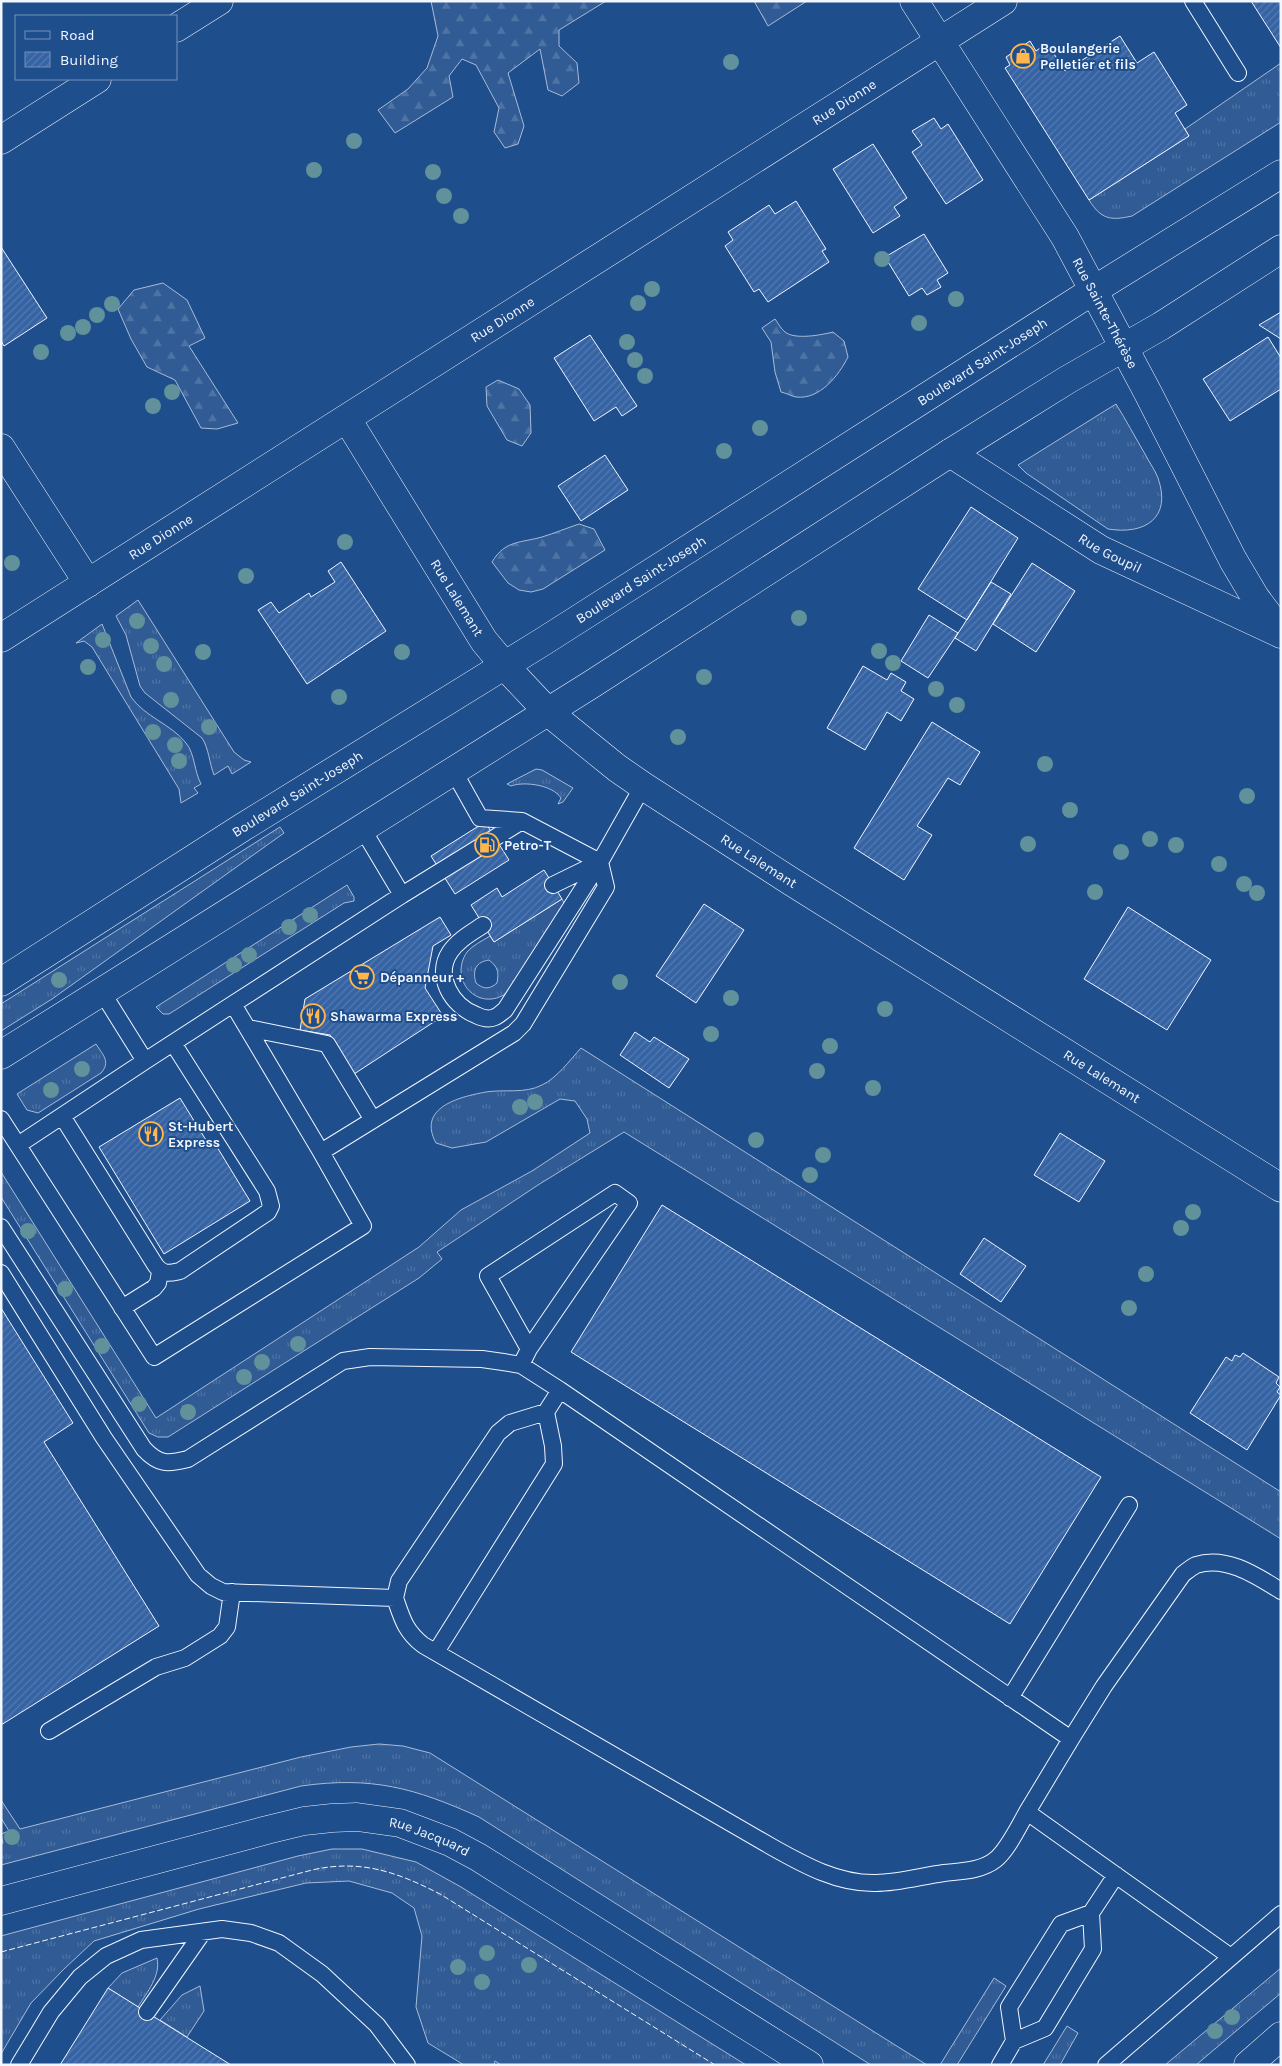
<svg xmlns="http://www.w3.org/2000/svg" width="1282" height="2066" viewBox="0 0 1282 2066" font-family="Karla,sans-serif">
<defs>
<pattern id="grass-tufts" width="24" height="20" patternUnits="userSpaceOnUse" patternTransform="scale(1.25)"><rect width="24" height="20" fill="#305b95"/><path d="M3 7l-1-3M5 7V3M7 7l1-3M15 17l-1-3M17 17v-4M19 17l1-3" fill="none" stroke="#4e73a5"/></pattern>
<pattern id="forest-firs" width="22" height="20" patternUnits="userSpaceOnUse" patternTransform="scale(1.25)"><rect width="22" height="20" fill="#305b95"/><path d="M5 1l3.5 6h-7zM16 11l3.5 6h-7z" fill="#4e73a5"/></pattern>
<pattern id="building-hatch" width="6" height="6" patternUnits="userSpaceOnUse" patternTransform="scale(1.25)"><rect width="6" height="6" fill="#3563a3"/><path d="M-1 1l2-2M0 6l6-6M5 7l2-2" fill="none" stroke="#537ab1"/></pattern>
</defs>
<rect width="100%" height="100%" fill="#1f4e8c"/>
<!-- grass -->
<path fill="url(#grass-tufts)" stroke="#a8bbd7" fill-rule="evenodd" d="M 1281,63 L 1281,122 L 1132,216 C 1110,221 1101,219 1089,200 L 1189,136 L 1185,129 Z
M 1116,404 C 1126,420 1135,437 1145,454 C 1149,462 1155,470 1158,478 C 1172,518 1145,535 1108,529 L 1026,473 L 1018,465 Z
M 138,600 L 234,752 L 244,760 L 251,762 L 232,774 L 228,766 L 214,775 C 209,762 209,749 202,738 L 145,693 L 140,686 L 126,635 L 116,616 Z
M 102,624 L 131,697 C 145,717 171,724 186,743 C 195,754 194,771 201,784 L 194,788 L 198,793 L 181,803 L 179,789 L 92,647 L 84,641 L 76,643 Z
M 536,769 L 542,770 L 573,788 L 563,802 L 558,804 L 561,798 C 553,785 524,781 511,786 L 507,784 Z
M 280,827 L 284,833 L 52,999 L 1,1031 L 1,1004 Z
M 347,885 L 354,897 L 354,901 L 344,903 L 169,1014 L 163,1014 L 156,1007 Z
M 562,899 L 564,903 L 507,993 C 478,1013 448,980 467,952 C 473,945 482,941 490,936 L 494,942 ZM 489,960 C 498,967 499,972 497,983 C 490,989 484,990 476,983 C 472,970 476,962 489,960 Z
M 96,1044 C 103,1055 111,1062 101,1073 L 38,1113 L 27,1110 L 17,1094 Z
M 581,1048 L 1281,1492 L 1281,1539 L 624,1132 L 538,1185 L 437,1252 L 442,1259 L 419,1278 L 168,1437 L 158,1437 L 149,1433 L 1,1197 L 1,1172 L 156,1418 L 419,1247 L 461,1210 L 532,1171 L 590,1133 L 587,1119 L 575,1101 L 560,1099 L 486,1142 L 452,1148 L 436,1143 C 417,1108 458,1097 486,1092 C 504,1089 525,1094 542,1085 C 557,1078 570,1060 581,1048 Z
M 379,1744 L 403,1746 L 430,1753 L 927,2065 L 871,2065 L 479,1817 C 415,1788 372,1776 301,1786 L 1,1865 L 1,1844 L 3,1843 L 1,1834 L 9,1831 L 1,1818 L 1,1800 L 20,1829 L 301,1757 L 351,1747 Z
M 332,1849 L 362,1849 L 416,1862 L 461,1887 L 746,2065 L 501,2065 L 495,2061 L 494,2065 L 464,2065 L 428,2043 L 416,2007 L 422,1936 L 414,1908 L 392,1893 L 349,1881 L 306,1883 L 199,1909 L 94,1941 L 64,1969 L 31,2003 L 1,2054 L 1,1936 L 298,1856 Z
M 157,1958 C 161,1976 147,1992 138,2007 L 108,1988 L 122,1973 Z
M 1281,1968 L 1281,1993 L 1196,2065 L 1165,2065 Z
M 994,1978 L 1006,1986 L 957,2065 L 940,2065 Z
M 200,1986 L 204,2011 L 187,2037 L 160,2020 L 182,1995 Z
M 1067,2026 L 1078,2033 L 1060,2065 L 1043,2065 Z"/>
<!-- forest -->
<path fill="url(#forest-firs)" stroke="#a8bbd7" d="M 431,1 L 606,1 L 559,30 L 559,46 L 577,63 L 579,83 L 562,96 L 548,90 L 540,49 L 508,73 L 524,126 L 518,144 L 505,148 L 494,132 L 499,108 L 476,65 L 462,59 L 449,76 L 453,97 L 395,133 L 378,110 L 408,89 L 427,68 L 438,36 Z
M 754,1 L 807,1 L 768,26 Z
M 163,283 L 187,300 L 205,338 L 189,346 L 238,423 L 217,429 L 201,428 L 175,380 L 147,367 L 131,339 L 118,309 L 134,290 Z
M 775,319 C 778,323 781,329 785,332 C 795,340 821,335 833,332 L 844,341 L 848,357 C 839,375 820,400 796,397 C 791,396 786,393 781,392 L 775,372 L 771,342 L 762,328 Z
M 498,380 L 519,389 L 530,405 L 531,433 L 522,446 L 507,440 L 487,406 L 486,387 Z
M 579,524 L 594,529 L 605,550 L 543,589 L 531,592 L 519,590 L 508,583 L 492,562 C 505,540 521,543 542,537 C 555,533 567,528 579,524 Z"/>
<!-- building -->
<path fill="url(#building-hatch)" stroke="#f2f6ff" d="M 1251,1 L 1281,1 L 1281,48 Z
M 1120,36 L 1137,63 L 1154,52 L 1187,105 L 1175,113 L 1189,136 L 1089,200 L 1005,68 L 1010,65 L 1006,57 L 1030,41 L 1036,51 L 1047,43 L 1065,71 Z
M 934,118 L 941,129 L 948,124 L 983,180 L 946,204 L 912,152 L 922,145 L 912,131 Z
M 873,144 L 907,198 L 894,207 L 900,216 L 873,233 L 833,169 Z
M 796,201 L 826,249 L 822,251 L 829,262 L 768,302 L 759,289 L 754,292 L 725,246 L 733,240 L 728,232 L 769,205 L 775,214 Z
M 924,234 L 948,273 L 937,280 L 941,287 L 927,295 L 922,288 L 909,296 L 885,257 Z
M 1,247 L 47,318 L 4,346 L 1,341 Z
M 1281,312 L 1281,339 L 1259,325 Z
M 590,335 L 637,406 L 622,416 L 616,407 L 594,421 L 554,358 Z
M 1268,337 L 1281,358 L 1281,389 L 1230,421 L 1203,379 Z
M 605,455 L 628,490 L 581,521 L 558,486 Z
M 971,507 L 1018,538 L 967,620 L 918,589 Z
M 341,562 L 386,631 L 307,684 L 258,610 L 271,602 L 279,613 L 309,593 L 311,597 L 335,582 L 328,571 Z
M 1032,563 L 1075,591 L 1036,652 L 993,624 Z
M 991,582 L 1011,594 L 976,651 L 955,638 Z
M 929,615 L 958,633 L 928,678 L 901,661 Z
M 863,666 L 887,680 L 891,673 L 906,682 L 901,691 L 914,699 L 901,721 L 887,712 L 865,750 L 827,728 Z
M 932,722 L 980,752 L 960,785 L 948,778 L 917,826 L 932,835 L 904,880 L 854,848 Z
M 485,822 L 509,860 L 455,894 L 431,856 Z
M 544,870 L 562,899 L 494,942 L 471,905 L 497,888 L 502,897 Z
M 704,904 L 744,930 L 696,1003 L 656,976 Z
M 1128,907 L 1211,960 L 1167,1030 L 1084,979 Z
M 440,917 L 451,935 L 433,946 L 425,988 L 443,1016 L 354,1074 L 330,1035 L 300,1030 L 305,999 Z
M 635,1032 L 650,1042 L 654,1037 L 689,1059 L 669,1088 L 620,1055 Z
M 180,1098 L 209,1145 L 214,1142 L 250,1201 L 164,1254 L 99,1147 Z
M 1060,1133 L 1105,1161 L 1079,1202 L 1034,1175 Z
M 662,1205 L 1101,1477 L 1010,1624 L 571,1352 Z
M 984,1238 L 1026,1266 L 1001,1302 L 960,1274 Z
M 1,1308 L 73,1423 L 44,1442 L 159,1626 L 1,1725 Z
M 1243,1353 L 1279,1377 L 1276,1383 L 1280,1387 L 1277,1392 L 1281,1395 L 1247,1450 L 1190,1413 L 1226,1357 L 1232,1361 L 1235,1355 L 1240,1357 Z
M 108,1988 L 231,2065 L 60,2065 Z"/>
<g fill="none" stroke-linecap="round" stroke-linejoin="round">
<!-- service casing -->
<g stroke="#f2f6ff" stroke-width="18">
<path id="service" d="M 1193,1 L 1238,73
M 453,770 L 480,818 L 522,821
M 362,828 L 402,895 L 233,1004 L 321,1152 L 514,1033 L 523,1024 L 606,887 L 600,862 L 522,821 L 402,895
M 553,885 L 600,862
M 483,925 C 471,933 458,940 450,952 C 434,976 452,1006 476,1015 C 482,1018 489,1020 495,1017 C 498,1016 502,1012 505,1010 L 600,862 L 643,786
M 248,1028 L 327,1044 L 373,1120
M 145,1061 L 233,1004
M 62,1116 L 156,1266 C 163,1275 170,1273 180,1271 L 268,1212 L 271,1206 L 267,1191 L 173,1043
M 1,1119 L 154,1357 L 363,1226 L 321,1152
M 18,1145 L 145,1061 L 102,992
M 1,1227 L 144,1449 C 159,1465 168,1464 188,1459 L 343,1361 L 370,1357 L 482,1359 L 503,1362 L 521,1365 L 560,1390
M 1,1273 L 104,1438 L 198,1575 L 211,1586 L 223,1592 L 395,1598 C 402,1618 405,1631 423,1645 L 772,1847 C 804,1865 838,1884 876,1883 C 898,1883 922,1876 944,1873 C 961,1871 981,1871 995,1860 C 1007,1851 1019,1826 1027,1812 L 1231,1957
M 122,1308 L 154,1288 L 158,1283 L 160,1272
M 521,1365 L 529,1349 L 629,1203 L 615,1193 L 488,1276 L 529,1349
M 546,1412 L 560,1390 L 1071,1739 L 1027,1812
M 395,1598 L 399,1581 L 498,1433 L 510,1423 L 546,1412 L 553,1446 L 554,1464 L 436,1652
M 1010,1698 L 1129,1505
M 49,1731 L 156,1667 L 185,1658 L 220,1636 L 227,1627 L 232,1592
M 1071,1739 L 1104,1686 L 1183,1574 C 1187,1571 1192,1567 1196,1565 C 1226,1555 1257,1576 1281,1591
M 1091,1913 L 1116,1875
M 147,2012 L 203,1932
M 19,2065 L 51,2012 L 80,1977 L 106,1956 L 141,1940 L 222,1929 L 251,1933 L 279,1943 L 322,1974 L 377,2025 L 407,2065
M 1000,2065 L 1014,2041 L 1045,2028 L 1093,1949 L 1091,1913 L 1061,1924 L 1009,2007 L 1014,2041
M 1106,2065 L 1281,1914"/>
</g>
<!-- minor casing -->
<g stroke="#f2f6ff" stroke-width="29">
<g id="minor">
<path id="s1" d="M 914,1 L 1065,237 L 1148,393 L 1233,560 L 1255,597 L 1281,632"/>
<path d="M 176,28 L 219,1"/>
<path d="M 1,140 L 97,79"/>
<path id="s2" d="M 347,419 L 484,641 L 504,665 L 548,712 L 617,768 L 643,786 L 792,882 L 1281,1188"/>
<path d="M 1,448 L 88,583"/>
<path id="s3" d="M 950,453 L 1101,550 L 1281,634"/>
<path id="s4" d="M 1,638 L 1003,1"/>
<path id="s5" d="M 1,1901 L 267,1830 L 304,1821 L 332,1818 L 357,1817 L 400,1823 L 450,1842 L 478,1857 L 809,2065"/>
<path d="M 1248,2065 L 1281,2036"/>
</g>
</g>
<!-- primary casing -->
<g stroke="#f2f6ff" stroke-width="29">
<g id="primary">
<path id="s6" d="M 1,982 L 243,827 L 544,641 L 1094,290 L 1281,174"/>
<path d="M 1,1055 L 592,684 L 950,453 L 1067,380 L 1161,326 L 1281,249"/>
</g>
</g>
<!-- service -->
<use href="#service" stroke="#1f4e8c" stroke-width="16"/>
<!-- minor -->
<use href="#minor" stroke="#1f4e8c" stroke-width="28"/>
<!-- primary -->
<use href="#primary" stroke="#1f4e8c" stroke-width="28"/>
<!-- fence -->
<path stroke="#f2f6ff" stroke-width="1" stroke-dasharray="6 2.5" stroke-linecap="butt" d="M 1,1952 L 312,1870 C 361,1859 397,1872 440,1894 L 715,2065"/>
</g>
<!-- trees -->
<g fill="#61919a">
<circle cx="731" cy="62" r="8"/>
<circle cx="354" cy="141" r="8"/>
<circle cx="314" cy="170" r="8"/>
<circle cx="433" cy="172" r="8"/>
<circle cx="444" cy="196" r="8"/>
<circle cx="461" cy="216" r="8"/>
<circle cx="882" cy="259" r="8"/>
<circle cx="652" cy="289" r="8"/>
<circle cx="956" cy="299" r="8"/>
<circle cx="638" cy="303" r="8"/>
<circle cx="112" cy="304" r="8"/>
<circle cx="97" cy="315" r="8"/>
<circle cx="919" cy="323" r="8"/>
<circle cx="83" cy="327" r="8"/>
<circle cx="68" cy="333" r="8"/>
<circle cx="627" cy="342" r="8"/>
<circle cx="41" cy="352" r="8"/>
<circle cx="635" cy="360" r="8"/>
<circle cx="645" cy="376" r="8"/>
<circle cx="172" cy="392" r="8"/>
<circle cx="153" cy="406" r="8"/>
<circle cx="760" cy="428" r="8"/>
<circle cx="724" cy="451" r="8"/>
<circle cx="345" cy="542" r="8"/>
<circle cx="12" cy="563" r="8"/>
<circle cx="246" cy="576" r="8"/>
<circle cx="799" cy="618" r="8"/>
<circle cx="137" cy="621" r="8"/>
<circle cx="103" cy="640" r="8"/>
<circle cx="151" cy="646" r="8"/>
<circle cx="879" cy="651" r="8"/>
<circle cx="203" cy="652" r="8"/>
<circle cx="402" cy="652" r="8"/>
<circle cx="893" cy="663" r="8"/>
<circle cx="164" cy="664" r="8"/>
<circle cx="88" cy="667" r="8"/>
<circle cx="704" cy="677" r="8"/>
<circle cx="936" cy="689" r="8"/>
<circle cx="339" cy="697" r="8"/>
<circle cx="171" cy="700" r="8"/>
<circle cx="957" cy="705" r="8"/>
<circle cx="209" cy="727" r="8"/>
<circle cx="153" cy="732" r="8"/>
<circle cx="678" cy="737" r="8"/>
<circle cx="175" cy="745" r="8"/>
<circle cx="179" cy="761" r="8"/>
<circle cx="1045" cy="764" r="8"/>
<circle cx="1247" cy="796" r="8"/>
<circle cx="1070" cy="810" r="8"/>
<circle cx="1150" cy="839" r="8"/>
<circle cx="1028" cy="844" r="8"/>
<circle cx="1176" cy="845" r="8"/>
<circle cx="1121" cy="852" r="8"/>
<circle cx="1219" cy="864" r="8"/>
<circle cx="1244" cy="884" r="8"/>
<circle cx="1095" cy="892" r="8"/>
<circle cx="1257" cy="893" r="8"/>
<circle cx="310" cy="915" r="8"/>
<circle cx="289" cy="927" r="8"/>
<circle cx="249" cy="955" r="8"/>
<circle cx="234" cy="965" r="8"/>
<circle cx="59" cy="980" r="8"/>
<circle cx="620" cy="982" r="8"/>
<circle cx="731" cy="998" r="8"/>
<circle cx="885" cy="1009" r="8"/>
<circle cx="711" cy="1034" r="8"/>
<circle cx="830" cy="1046" r="8"/>
<circle cx="82" cy="1069" r="8"/>
<circle cx="817" cy="1071" r="8"/>
<circle cx="873" cy="1088" r="8"/>
<circle cx="51" cy="1090" r="8"/>
<circle cx="535" cy="1102" r="8"/>
<circle cx="520" cy="1107" r="8"/>
<circle cx="756" cy="1140" r="8"/>
<circle cx="823" cy="1155" r="8"/>
<circle cx="810" cy="1175" r="8"/>
<circle cx="1193" cy="1212" r="8"/>
<circle cx="1181" cy="1228" r="8"/>
<circle cx="28" cy="1231" r="8"/>
<circle cx="1146" cy="1274" r="8"/>
<circle cx="65" cy="1289" r="8"/>
<circle cx="1129" cy="1308" r="8"/>
<circle cx="298" cy="1344" r="8"/>
<circle cx="102" cy="1346" r="8"/>
<circle cx="262" cy="1362" r="8"/>
<circle cx="244" cy="1377" r="8"/>
<circle cx="139" cy="1404" r="8"/>
<circle cx="188" cy="1412" r="8"/>
<circle cx="12" cy="1837" r="8"/>
<circle cx="487" cy="1953" r="8"/>
<circle cx="529" cy="1965" r="8"/>
<circle cx="458" cy="1967" r="8"/>
<circle cx="482" cy="1982" r="8"/>
<circle cx="1232" cy="2017" r="8"/>
<circle cx="1215" cy="2031" r="8"/>
</g>
<!-- icons -->
<defs>
<g id="shop-ring" transform="scale(1.25)"><circle r="9.5" fill="#1f4e8c" stroke="#ffb74d" stroke-width="1.5"/><path d="M-5-2.5h2.3a2.7 3.5 0 0 1 5.4 0H5L5.5 6h-11ZM-1.5-2.5h3a1.5 2.3 0 0 0-3 0Z" fill="#ffb74d"/></g>
<g id="fuel-ring" transform="scale(1.25)"><circle r="9.5" fill="#1f4e8c" stroke="#ffb74d" stroke-width="1.5"/><path d="M-5.5-6h7V0h2V4h1.3V-2.5L3-4.5l.8-.8L6-3V5H2.5V1h-1V6h-7ZM-4.2-4.7v3.2H.2V-4.7Z" fill="#ffb74d"/></g>
<g id="supermarket-ring" transform="scale(1.25)"><circle r="9.5" fill="#1f4e8c" stroke="#ffb74d" stroke-width="1.5"/><path d="M-6-5.5h2.5l.6 2H6L4.5 2H-2.5L-4.4-4H-6ZM-1.5 3.2a1.3 1.3 0 1 0 .1 0ZM3 3.2a1.3 1.3 0 1 0 .1 0Z" fill="#ffb74d"/></g>
<g id="restaurant-ring" transform="scale(1.25)"><circle r="9.5" fill="#1f4e8c" stroke="#ffb74d" stroke-width="1.5"/><path d="M-5-6h1v4h1v-4h1v4h1v-4h1v5L-1.5 .5V6h-2V.5L-5-1ZM5-6V6H3V1.5H1.5Q1.5-4 5-6Z" fill="#ffb74d"/></g>
</defs>
<g fill-rule="evenodd">
<use href="#shop-ring" x="1023" y="56"/>
<use href="#fuel-ring" x="487" y="845"/>
<use href="#supermarket-ring" x="362" y="977"/>
<use href="#restaurant-ring" x="313" y="1016"/>
<use href="#restaurant-ring" x="151" y="1134"/>
</g>
<g text-anchor="middle" dominant-baseline="central" stroke-width="4" stroke-linejoin="round" paint-order="stroke">
<!-- poi labels -->
<g font-size="14" font-weight="bold" fill="#f2f6ff" stroke="#1f4e8c" text-anchor="start">
<text x="1040" y="48">Boulangerie<tspan x="1040" dy="16">Pelletier et fils</tspan></text>
<text x="504" y="845">Petro-T</text>
<text x="380" y="977">Dépanneur +</text>
<text x="330" y="1016">Shawarma Express</text>
<text x="168" y="1126">St-Hubert<tspan x="168" dy="16">Express</tspan></text>
</g>
<!-- street labels -->
<g font-size="14" fill="#f2f6ff" stroke="#1f4e8c">
<text stroke="none"><textPath href="#s4" startOffset="999">Rue Dionne</textPath></text>
<text stroke="none"><textPath href="#s1" startOffset="366">Rue Sainte-Thérèse</textPath></text>
<text stroke="none"><textPath href="#s4" startOffset="594">Rue Dionne</textPath></text>
<text stroke="none"><textPath href="#s6" startOffset="1161">Boulevard Saint-Joseph</textPath></text>
<text stroke="none"><textPath href="#s4" startOffset="189">Rue Dionne</textPath></text>
<text stroke="none"><textPath href="#s3" startOffset="189">Rue Goupil</textPath></text>
<text stroke="none"><textPath href="#s6" startOffset="756">Boulevard Saint-Joseph</textPath></text>
<text stroke="none"><textPath href="#s2" startOffset="210">Rue Lalemant</textPath></text>
<text stroke="none"><textPath href="#s6" startOffset="351">Boulevard Saint-Joseph</textPath></text>
<text stroke="none"><textPath href="#s2" startOffset="615">Rue Lalemant</textPath></text>
<text stroke="none"><textPath href="#s2" startOffset="1020">Rue Lalemant</textPath></text>
<text stroke="none"><textPath href="#s5" startOffset="442">Rue Jacquard</textPath></text>
</g>
</g>
<!-- border -->
<rect width="1282" height="2066" fill="none" stroke="#f2f6ff" stroke-width="5"/>
<!-- legend -->
<rect x="15" y="15" width="162" height="65" fill="#1f4e8c" stroke="#7391ba"/>
<rect x="25" y="31" width="25" height="8" fill="#1f4e8c" stroke="#7391ba"/>
<text x="60" y="40" font-size="15" fill="#f2f6ff">Road</text>
<rect x="25" y="52" width="25" height="15" fill="url(#building-hatch)" stroke="#7391ba"/>
<text x="60" y="65" font-size="15" fill="#f2f6ff">Building</text>
</svg>
